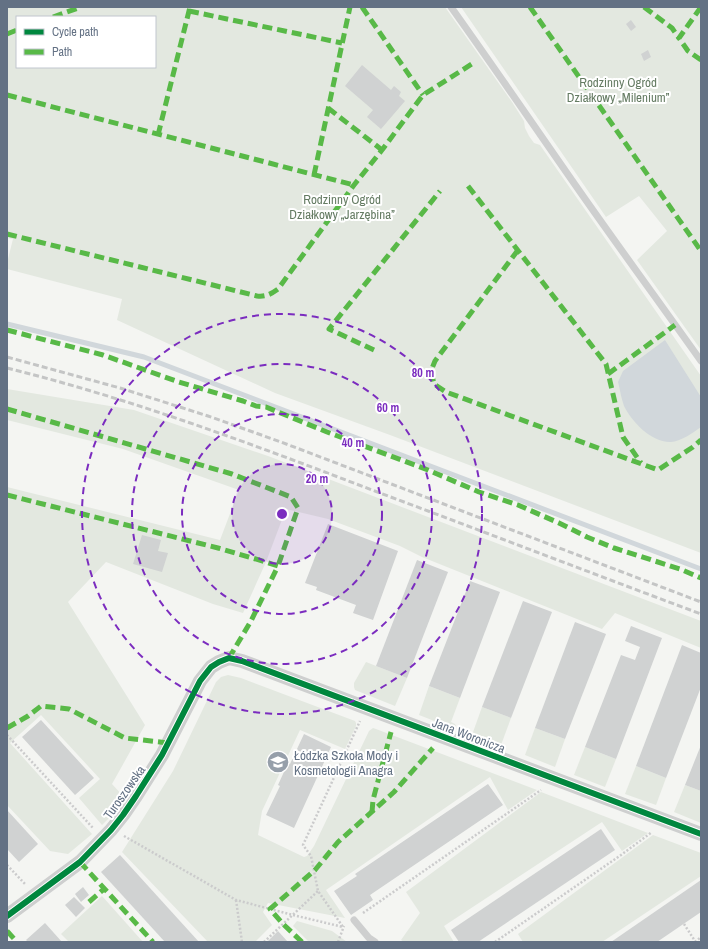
<svg xmlns="http://www.w3.org/2000/svg" width="708" height="949" viewBox="0 0 708 949" font-family="'Archivo Narrow',sans-serif">
<style>
.green{fill:#e3e8e0;fill-rule:evenodd}
.water{fill:#d1d7db}
.lines{fill:none;stroke-linecap:round;stroke-linejoin:round}
.stream{stroke:#d1d7db;stroke-width:5}
.building{fill:#d0d2d2}
.path{stroke:#cbcbcc;stroke-width:2.5;stroke-dasharray:2 2;stroke-linecap:butt}
.lane{stroke:#cecfcf;stroke-width:7}
.street{stroke:#cecfcf;stroke-width:14}
.rail{stroke:#c4c5c5;stroke-width:3;stroke-dasharray:6 3;stroke-linecap:butt}
.quiet{stroke:#58b947;stroke-width:5;stroke-dasharray:10 5;stroke-linecap:butt}
.cycleway-casing{stroke:#fff;stroke-width:8}
.cycleway{stroke:#00873e;stroke-width:6}
.ring{fill:none;stroke:#7b2cbf;stroke-width:2;stroke-dasharray:7 5}
.labels{text-anchor:middle;stroke-width:4;stroke-linejoin:round;paint-order:stroke}
.park-label{font-size:13px;fill:#647b62;stroke:#fff}
.street-label{font-size:13px;fill:#637184;stroke:#fff}
.poi-label{font-size:13px;fill:#637184;stroke:#fff;text-anchor:start}
.centre{fill:#7b2cbf;stroke:#fff;stroke-width:2}
.ring-label{font-size:12px;text-anchor:middle;font-weight:bold;fill:#7b2cbf;stroke:#fff;stroke-width:4;stroke-linejoin:round;paint-order:stroke}
</style>
<rect width="100%" height="100%" fill="#f4f5f2"/>
<g class="green">
<path d="M7,7h438l67,95 12,19 1,7 4,8 5,7 6,2 161,231v177l-311,-118 -115,-42 -158,-73 5,-21 -115,-30v-6l6,-24 -6,-1zM17,17h138v50h-138z"/>
<path d="M461,7h240v343l-64,-90 30,-29 -28,-35 -33,21z"/>
<path d="M7,389l127,21 134,46 433,165v27l-86,-35 -13,16 -180,-72 -22,-11 -72,-27 -42,-10 -20,53 -23,51 -30,-9 -107,-42 -38,40 77,123 -33,59 12,13 -11,17 -11,11 -23,-27 21,-19 -59,-64 -31,28 82,91 -24,20 -18,-3 -43,-46v-318l213,53 19,-50 -116,-41 -116,-29z"/>
<path d="M366,662l41,16 -12,28 -40,-16 -1,-3v-4z"/>
<path d="M228,675l13,3 114,43 1,2v3l-11,23 -45,-19 -38,81 -4,24 46,22 3,-1 7,-10 55,-115 4,-3 3,1 161,61 -29,20 -18,-33 -164,113 19,28 -77,-15 -5,9 9,13 -17,17h-47l-86,-90 51,-81 43,-89 5,-5z"/>
<path d="M429,686l31,12 -9,24 4,2 1,2 -1,3 -36,-14z"/>
<path d="M482,707l29,11 -10,27 -29,-10z"/>
<path d="M535,728l30,11 -10,28 -30,-12z"/>
<path d="M585,747l31,12 -11,28 -31,-12z"/>
<path d="M636,766l30,12 -10,27 -31,-11z"/>
<path d="M685,785l16,6v32l-27,-11z"/>
<path d="M541,792l107,41 -26,18 -20,-29 -158,104 10,16h-50l-3,-2 19,-27 -14,-21z"/>
<path d="M653,835l48,18v23l-99,66h-79l-5,-8z"/>
<path d="M102,896l41,46h-74l-8,-8z"/>
<path d="M297,921l35,10 15,11h-38l-16,-16z"/>
</g>
<path class="water" d="M665,340l36,57v30c-7,5 -21,15 -30,15 -19,1 -39,-20 -47,-36 -3,-8 -4,-17 -6,-24l5,-11z"/>
<g class="lines">
<path class="stream" d="M7,324l137,33 557,212"/>
</g>
<g class="building">
<path d="M631,20l5,7 -5,4 -5,-7z"/>
<path d="M648,50l3,7 -7,4 -3,-7z"/>
<path d="M362,65l29,25 3,-4 7,6 -2,4 6,5 -24,28 -14,-12 6,-7 -28,-24z"/>
<path d="M328,524l70,27 -25,69 -20,-7 3,-8 -40,-15 1,-3 -12,-4z"/>
<path d="M142,535l19,5 -3,11 10,2 -6,19 -29,-8z"/>
<path d="M417,560l31,12 -41,106 -31,-12z"/>
<path d="M470,581l30,11 -40,106 -31,-12z"/>
<path d="M523,601l29,11 -41,106 -29,-11z"/>
<path d="M575,622l31,12 -41,105 -30,-11z"/>
<path d="M631,626l31,12 -46,121 -31,-12 36,-92 14,5 5,-13 -15,-6z"/>
<path d="M682,645l19,8v34l-35,91 -30,-12z"/>
<path d="M41,720l53,58 -19,17 -53,-58z"/>
<path d="M304,734l27,13 -37,81 -28,-13 14,-29 -2,-1 10,-22 2,1z"/>
<path d="M701,745v46l-16,-6z"/>
<path d="M488,784l15,21 -133,90 3,5 -22,15 -17,-24 23,-15 -2,-2z"/>
<path d="M7,810l31,34 -19,18 -12,-13z"/>
<path d="M601,829l14,21 -137,92h-19l-8,-12z"/>
<path d="M120,855l79,87h-34l-64,-70z"/>
<path d="M701,880v32l-44,30h-46z"/>
<path d="M83,887l6,8 -8,7 -6,-8z"/>
<path d="M74,897l11,11 -9,9 -11,-12z"/>
<path d="M45,923l17,19h-34l-2,-2z"/>
<path d="M278,931l10,11h-21z"/>
</g>
<g class="lines">
<g class="path">
<path d="M7,735l86,93"/>
<path d="M124,836l112,64 57,15 50,12 -25,-36 -7,-35 -8,-11 57,-124"/>
<path d="M7,865l18,19"/>
<path d="M236,900l6,42"/>
<path d="M363,913l178,-123"/>
<path d="M684,924l11,17"/>
<path d="M264,942l54,-51"/>
<path d="M338,942l6,-16"/>
<path d="M495,942l126,-87 31,-23"/>
<path d="M695,942l6,-5"/>
</g>
<g class="lane">
<path d="M451,7c40,56 79,113 118,169 43,62 88,123 132,185"/>
<path d="M354,920l15,18 6,4"/>
</g>
<path class="street" d="M7,916l73,-54 31,-32 12,-15 13,-19 26,-41 38,-74 11,-14 8,-5 10,-4 13,3 459,173"/>
<g class="rail">
<path d="M7,357l113,31 88,28 73,26 420,160"/>
<path d="M7,368c125,31 245,76 365,122 110,41 219,83 329,124"/>
</g>
<g class="quiet">
<path d="M362,7l61,88"/>
<path d="M530,7l171,244"/>
<path d="M644,7l28,21 7,10"/>
<path d="M701,7l-22,31 9,13 13,9"/>
<path d="M189,11l153,32"/>
<path d="M53,17l28,-10"/>
<path d="M7,34l10,-4"/>
<path d="M7,95l347,90"/>
<path d="M328,108l54,42"/>
<path d="M158,135l32,-128"/>
<path d="M314,175l36,-168"/>
<path d="M468,186l138,178 17,73 18,26"/>
<path d="M7,234l250,62c9,1 14,-2 21,-7l76,-104 28,-35 41,-55 52,-33"/>
<path d="M518,250l-83,111 -4,10 3,13 12,8 212,78 35,-23 8,-7"/>
<path d="M7,330l96,25 76,27 64,19 13,5 10,1 61,25 101,38 51,22 39,13 41,18 28,14 27,11 66,21 21,9"/>
<path d="M374,350l-45,-21 111,-138"/>
<path d="M608,374l67,-49"/>
<path d="M7,409l225,65 59,23 7,11 -20,58"/>
<path d="M7,495l211,53 48,14 12,4 -27,55 -22,37"/>
<path d="M7,728l21,-12 13,-10 28,3 56,29 43,5"/>
<path d="M372,812l1,-12 18,-68"/>
<path d="M80,862l73,80"/>
<path d="M89,902l15,-13"/>
<path d="M7,931l10,11"/>
<path d="M302,942l-19,-18 -13,-15 45,-39 23,-28 56,-50 39,-44"/>
</g>
<g class="cycleway-casing">
<path id="cycleway" d="M7,916l73,-54 31,-32 12,-15 13,-19 26,-41 38,-74 11,-14 8,-5 10,-4 13,3 459,173"/>
</g>
<use href="#cycleway" class="cycleway"/>
</g>
<circle cx="282" cy="514" r="50" fill="#7b2cbf" fill-opacity=".12"/>
<g class="ring">
<circle cx="282" cy="514" r="50"/>
<circle cx="282" cy="514" r="100"/>
<circle cx="282" cy="514" r="150"/>
<circle cx="282" cy="514" r="200"/>
</g>
<defs>
<g id="school-disc" transform="scale(1.15)"><circle r="9.5" fill="#969faa" stroke="#fff"/><path d="M0-5L7-2L0 1L-7-2ZM-4 1L0 2.5L4 1V4Q0 6-4 4Z" fill="#fff"/></g>
</defs>
<g fill-rule="evenodd">
<use href="#school-disc" x="278" y="762"/>
</g>
<g class="labels">
<g class="park-label">
<text x="618" y="87">Rodzinny Ogród<tspan x="618" dy="15">Działkowy „Milenium”</tspan></text>
<text x="342" y="204">Rodzinny Ogród<tspan x="342" dy="15">Działkowy „Jarzębina”</tspan></text>
</g>
<g class="street-label">
<text transform="translate(469 735) rotate(21)" y="5">Jana Woronicza</text>
<text transform="translate(124 792) rotate(-55)" y="5">Turoszowska</text>
</g>
<g class="poi-label">
<text x="294" y="760">Łódzka Szkoła Mody i<tspan x="294" dy="15">Kosmetologii Anagra</tspan></text>
</g>
</g>
<circle cx="282" cy="514" r="6" class="centre"/>
<g class="ring-label">
<text x="423" y="377">80 m</text>
<text x="388" y="412">60 m</text>
<text x="353" y="447">40 m</text>
<text x="317" y="483">20 m</text>
</g>
<rect width="708" height="949" fill="none" stroke="#637184" stroke-width="16"/>
<rect x="16" y="16" width="140" height="52" fill="#ffffff" stroke="#c1c6ce"/>
<rect x="24" y="29" width="20" height="6" fill="#00873e" stroke="#c1c6ce"/>
<text x="52" y="36" font-size="12" fill="#637184">Cycle path</text>
<rect x="24" y="49" width="20" height="6" fill="#58b947" stroke="#c1c6ce"/>
<text x="52" y="56" font-size="12" fill="#637184">Path</text>
</svg>
